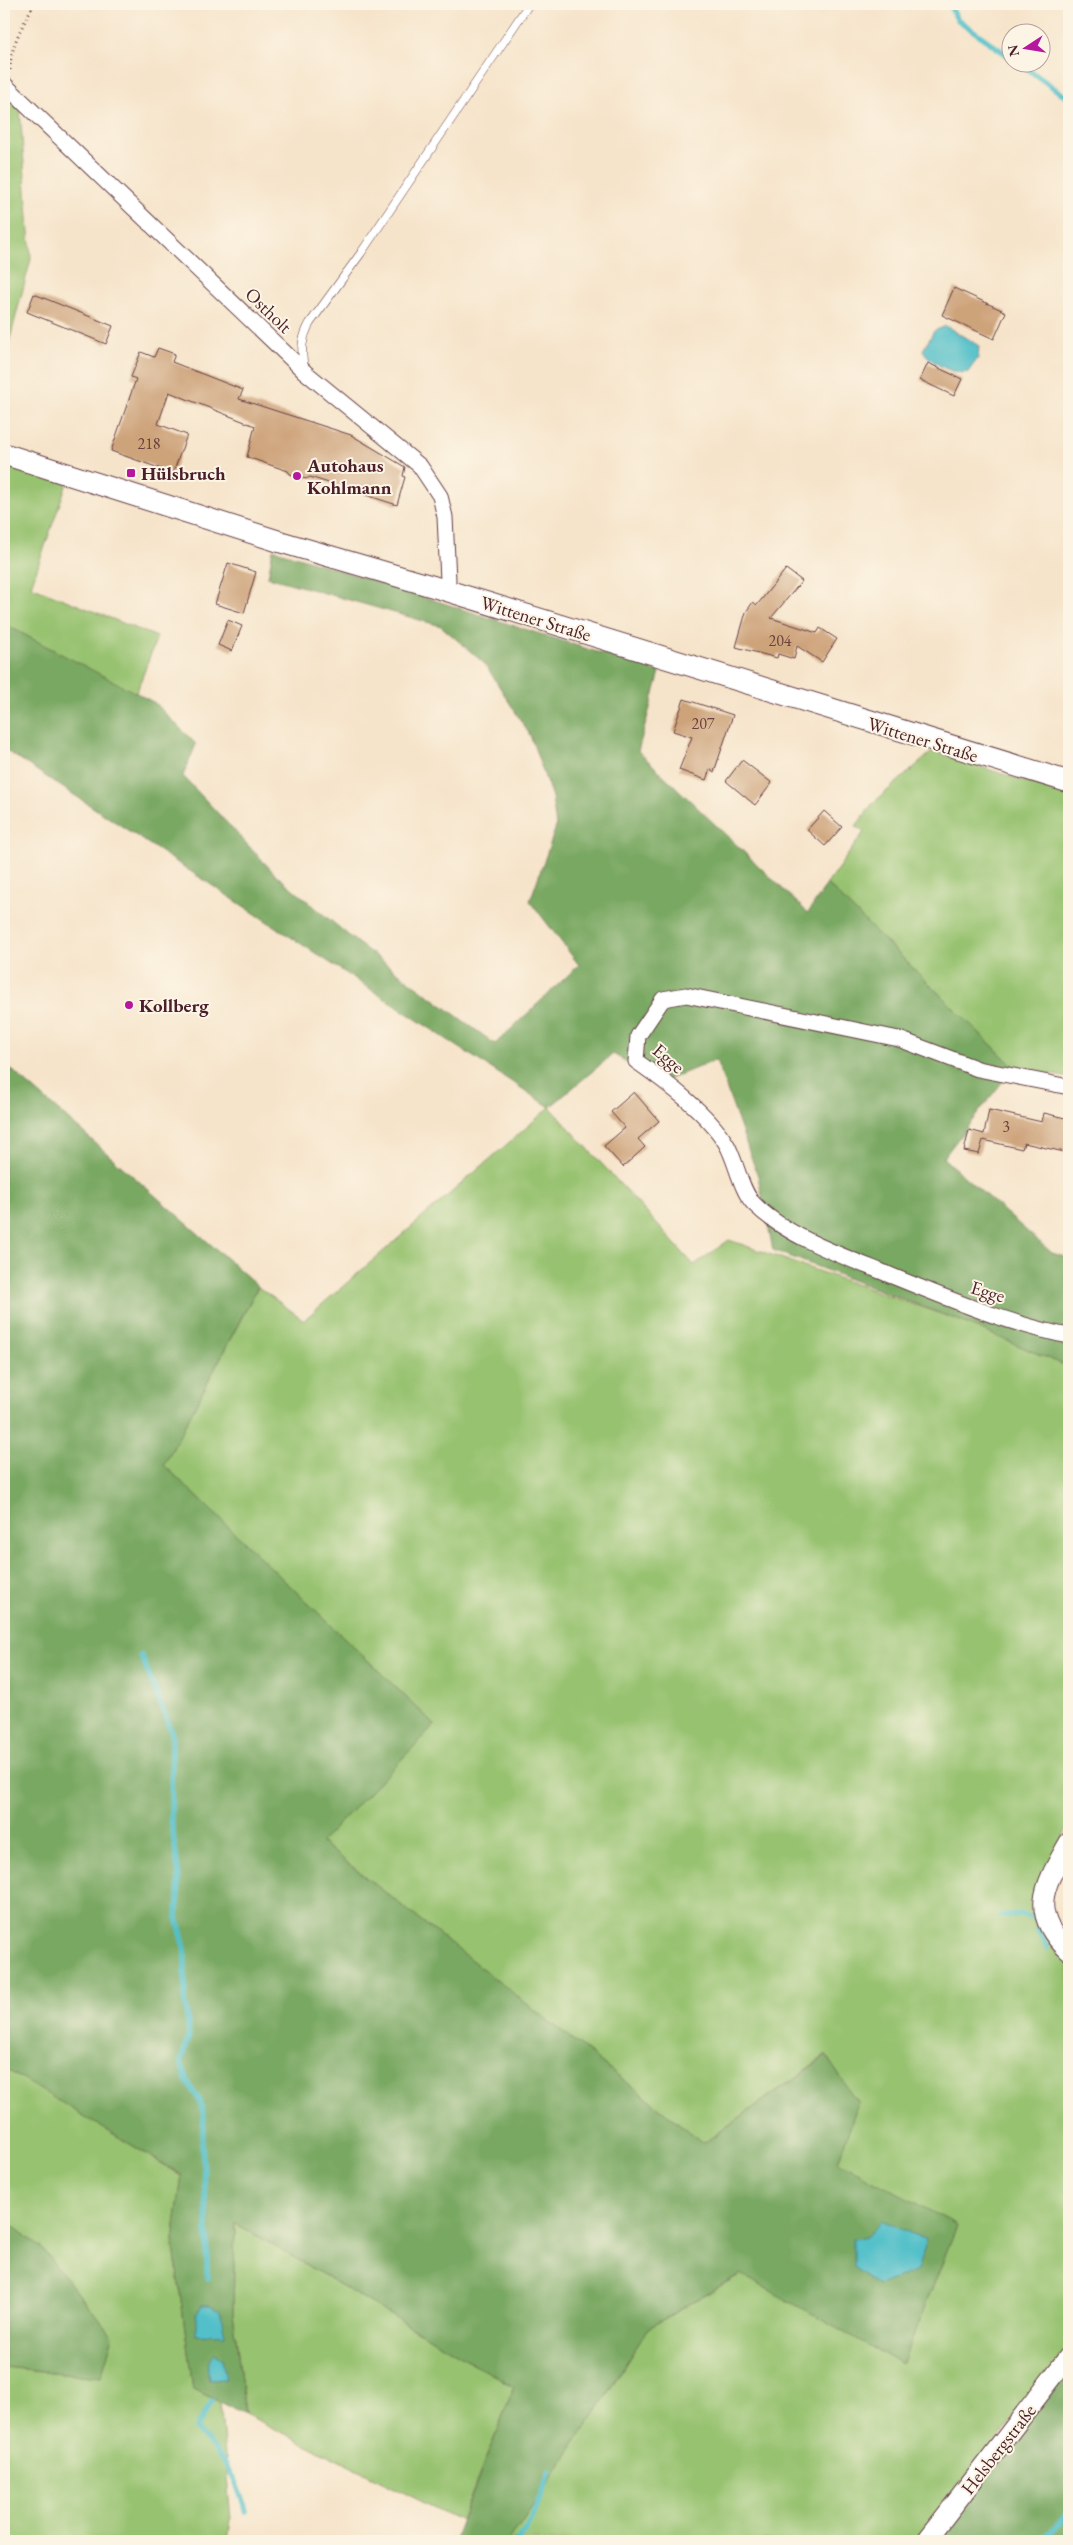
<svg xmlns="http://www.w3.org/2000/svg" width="1073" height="2545" viewBox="0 0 1073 2545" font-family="'EB Garamond',serif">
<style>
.green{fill:#97c26f;stroke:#70704d}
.forest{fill:#79a862;stroke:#626446}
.water{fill:#52c0c9;stroke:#4e707a}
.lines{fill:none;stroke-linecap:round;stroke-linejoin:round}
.stream{stroke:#52c0c9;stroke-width:5.5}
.building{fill:#cda37a}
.service-casing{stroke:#643d43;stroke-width:9}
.minor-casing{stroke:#643d43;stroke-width:17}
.tertiary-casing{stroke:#643d43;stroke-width:21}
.secondary-casing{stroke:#643d43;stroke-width:23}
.path{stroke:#643d43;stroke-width:3;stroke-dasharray:1 4;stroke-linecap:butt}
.service{stroke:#fff;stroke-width:8}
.minor{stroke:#fff;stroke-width:15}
.tertiary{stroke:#fff;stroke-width:19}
.secondary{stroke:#fff;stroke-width:21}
.poi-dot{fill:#b5179e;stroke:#fcf5e5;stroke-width:2}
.labels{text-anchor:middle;stroke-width:4;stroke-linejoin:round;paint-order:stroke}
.number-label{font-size:16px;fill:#6b403f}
.street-label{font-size:19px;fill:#4a1f2b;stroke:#fcf5e5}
.poi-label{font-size:19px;font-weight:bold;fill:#4a1f2b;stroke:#fcf5e5;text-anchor:start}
</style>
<rect width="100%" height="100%" fill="#fcf5e5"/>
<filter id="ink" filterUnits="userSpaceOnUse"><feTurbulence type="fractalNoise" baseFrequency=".02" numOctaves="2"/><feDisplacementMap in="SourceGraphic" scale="10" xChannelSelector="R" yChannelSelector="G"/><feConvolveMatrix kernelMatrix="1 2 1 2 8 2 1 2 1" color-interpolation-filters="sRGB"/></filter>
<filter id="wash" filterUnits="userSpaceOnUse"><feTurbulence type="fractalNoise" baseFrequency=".0096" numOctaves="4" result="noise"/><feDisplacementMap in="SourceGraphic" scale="20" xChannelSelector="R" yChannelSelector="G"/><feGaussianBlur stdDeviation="1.12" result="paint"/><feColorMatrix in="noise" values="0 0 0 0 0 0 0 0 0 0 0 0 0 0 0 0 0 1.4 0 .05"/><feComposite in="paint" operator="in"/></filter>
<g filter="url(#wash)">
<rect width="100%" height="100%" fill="#f6e4ca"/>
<g class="green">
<path d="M4,94l16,16 11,149 -27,102z"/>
<path d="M4,464l63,19 -36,103 126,51 -21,57 -132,-70z"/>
<path d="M933,751l109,36 27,5v286l-55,-11 -187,-183 37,-52 -8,-6 17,-23z"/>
<path d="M550,1107l144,158 35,-25 229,80 111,47v457l-29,58 29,75v390l-149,194h-411l85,-126 53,-86 94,-55 161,90 55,-139 -119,-62 19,-59 -31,-49 -122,88 -383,-301 114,-117 -271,-260 94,-178 46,33z"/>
<path d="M4,2067l178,109 -9,64 20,149 27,13 11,117 -3,22h-224v-174l97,10 12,-41 -71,-87 -38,-30z"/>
<path d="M235,2223l279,164 -53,134 -216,-107 -12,-102z"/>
</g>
<g class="forest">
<path d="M273,549l387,123 -22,79 170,162 19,-29 187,183 -71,91 109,95 17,5v109l-111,-47 -185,-70 -15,-74 -42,-116 -54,22 -49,-28 -63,53 -546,-358v-125l151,79 41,41 -13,32 92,98 84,70 136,100 84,-79 -49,-64 26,-74 -4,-30 -22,-62 -45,-71 -44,-38 -173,-49z"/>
<path d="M4,1063l254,223 -94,179 271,260 -114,117 383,301 122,-87 32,47 -20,59 119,63 -55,139 -162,-90 -93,55 -53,86 -85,126h-55l60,-154 -279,-164 -2,89 12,102 -52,-25 -20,-149 9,-65 -178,-107z"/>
<path d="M4,2219l38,30 71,87 -12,41 -97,-10z"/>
<path d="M1069,2361v180h-137z"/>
</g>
<g class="water">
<path d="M946,326l33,20 -1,12 -10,14c-13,4 -39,-10 -45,-22l11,-19z"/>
<path d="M881,2221l46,19 -10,31 -38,15 -26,-19v-28l13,-3z"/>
<path d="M202,2305h9l9,5 5,25 -29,-1v-19z"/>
<path d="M215,2354l7,5 4,20 -17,1c-2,-11 -3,-18 6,-26z"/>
</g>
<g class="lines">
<g class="stream">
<path d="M949,4l8,15 53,38"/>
<path d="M1018,62l51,37"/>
<path d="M141,1655l31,78 -1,85 8,59 -2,40 8,32v50l4,36 -8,26 5,19 14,21 4,15 -2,29 5,77v56"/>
<path d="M1000,1916l21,-2 11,4"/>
<path d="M1038,1929l9,19"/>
<path d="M212,2401l-16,28c23,24 42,49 49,82"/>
<path d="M519,2541l12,-22 19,-48"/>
<path d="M1041,2541l28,-27"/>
</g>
</g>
<g id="blocks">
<g class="building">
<path d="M954,288l52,24 -12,27 -52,-24z"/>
<path d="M34,294l79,32 -7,18 -79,-32z"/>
<path d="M158,348l17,6 -3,8 71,28 -4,9 112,36 54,32 -2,9 2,1 -8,28 -87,-28 -4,2 -9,-3 -7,-2 -2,-3 -41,-14 8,-31 -86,-34 -11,32 29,11 -14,38 -62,-22 25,-72 -5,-2 10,-25 13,5z"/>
<path d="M928,363l34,16 -8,17 -34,-16z"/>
<path d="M228,563l28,9 -12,41 -29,-9z"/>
<path d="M786,569l16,12 -31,37 46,15 3,-5 17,11 -15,23 -25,-16 -3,13 -16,-5 -1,4 -41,-11 10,-35 7,-10 4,3z"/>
<path d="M228,620l14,6 -10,25 -14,-6z"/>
<path d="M684,699l49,16 -19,57 -4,-3 -4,11 -27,-10 13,-33 -19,-6z"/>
<path d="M742,760l30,23 -17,22 -29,-24z"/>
<path d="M824,811l18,16 -17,19 -18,-16z"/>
<path d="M634,1092l25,29 -21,18 7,8 -22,20 -19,-21 21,-18 -14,-16z"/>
<path d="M989,1110l53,12 2,-9 25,6v34l-45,-10 -2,6 -39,-9 -4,14 -15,-3 5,-21 15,4z"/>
</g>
</g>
</g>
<g filter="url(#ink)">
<use href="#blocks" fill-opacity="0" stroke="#643d43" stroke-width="1"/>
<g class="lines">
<g class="service-casing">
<path id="service" d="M304,368c-3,-18 -3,-29 6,-45l51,-70 168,-249"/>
</g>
<g class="minor-casing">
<g id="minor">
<path d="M4,84l301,288 115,94 20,30 5,21 3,63 -3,10"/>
<path d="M1069,1087l-91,-18 -79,-30 -213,-44 -23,4 -25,37 -2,25c30,21 72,52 91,84 9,16 14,46 27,59 31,31 85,51 126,67 59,24 127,53 189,65"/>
</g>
</g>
<g class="tertiary-casing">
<g id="tertiary">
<path d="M1069,1842c-23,42 -43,70 0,109"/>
<path d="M926,2541l143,-185"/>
</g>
</g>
<g class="secondary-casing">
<path id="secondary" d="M4,454l277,88 164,48 624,192"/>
</g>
<path class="path" d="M10,70c0,-24 13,-45 24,-66"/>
<use href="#service" class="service"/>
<use href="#minor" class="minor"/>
<use href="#tertiary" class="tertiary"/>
<use href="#secondary" class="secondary"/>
</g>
</g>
<g class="poi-dot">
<rect x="126" y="468" width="10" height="10" rx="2.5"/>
<circle cx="297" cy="476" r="5"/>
<circle cx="129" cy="1005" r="5"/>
</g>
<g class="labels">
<g class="number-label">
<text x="149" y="449">218</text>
<text x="780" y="646">204</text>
<text x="703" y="729">207</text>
<text x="1006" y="1132">3</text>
</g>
<g class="street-label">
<text transform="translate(269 310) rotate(44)" y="7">Ostholt</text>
<text transform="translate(536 618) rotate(17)" y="7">Wittener Straße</text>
<text transform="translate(923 739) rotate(17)" y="7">Wittener Straße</text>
<text transform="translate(669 1058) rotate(40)" y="7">Egge</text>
<text transform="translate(988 1291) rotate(17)" y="7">Egge</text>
<text transform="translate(998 2449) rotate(-52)" y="7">Helsbergstraße</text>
</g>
<g class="poi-label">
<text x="307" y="472">Autohaus<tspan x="307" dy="22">Kohlmann</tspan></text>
<text x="141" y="480">Hülsbruch</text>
<text x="139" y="1012">Kollberg</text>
</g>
</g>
<rect width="1073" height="2545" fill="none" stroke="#fcf5e5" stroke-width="20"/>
<g transform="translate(1026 48) rotate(258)"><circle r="24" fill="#fcf5e5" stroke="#b59f9b"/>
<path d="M0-4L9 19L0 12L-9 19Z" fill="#b5179e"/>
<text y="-8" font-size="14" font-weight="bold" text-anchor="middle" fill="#4a1f2b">N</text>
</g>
</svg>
